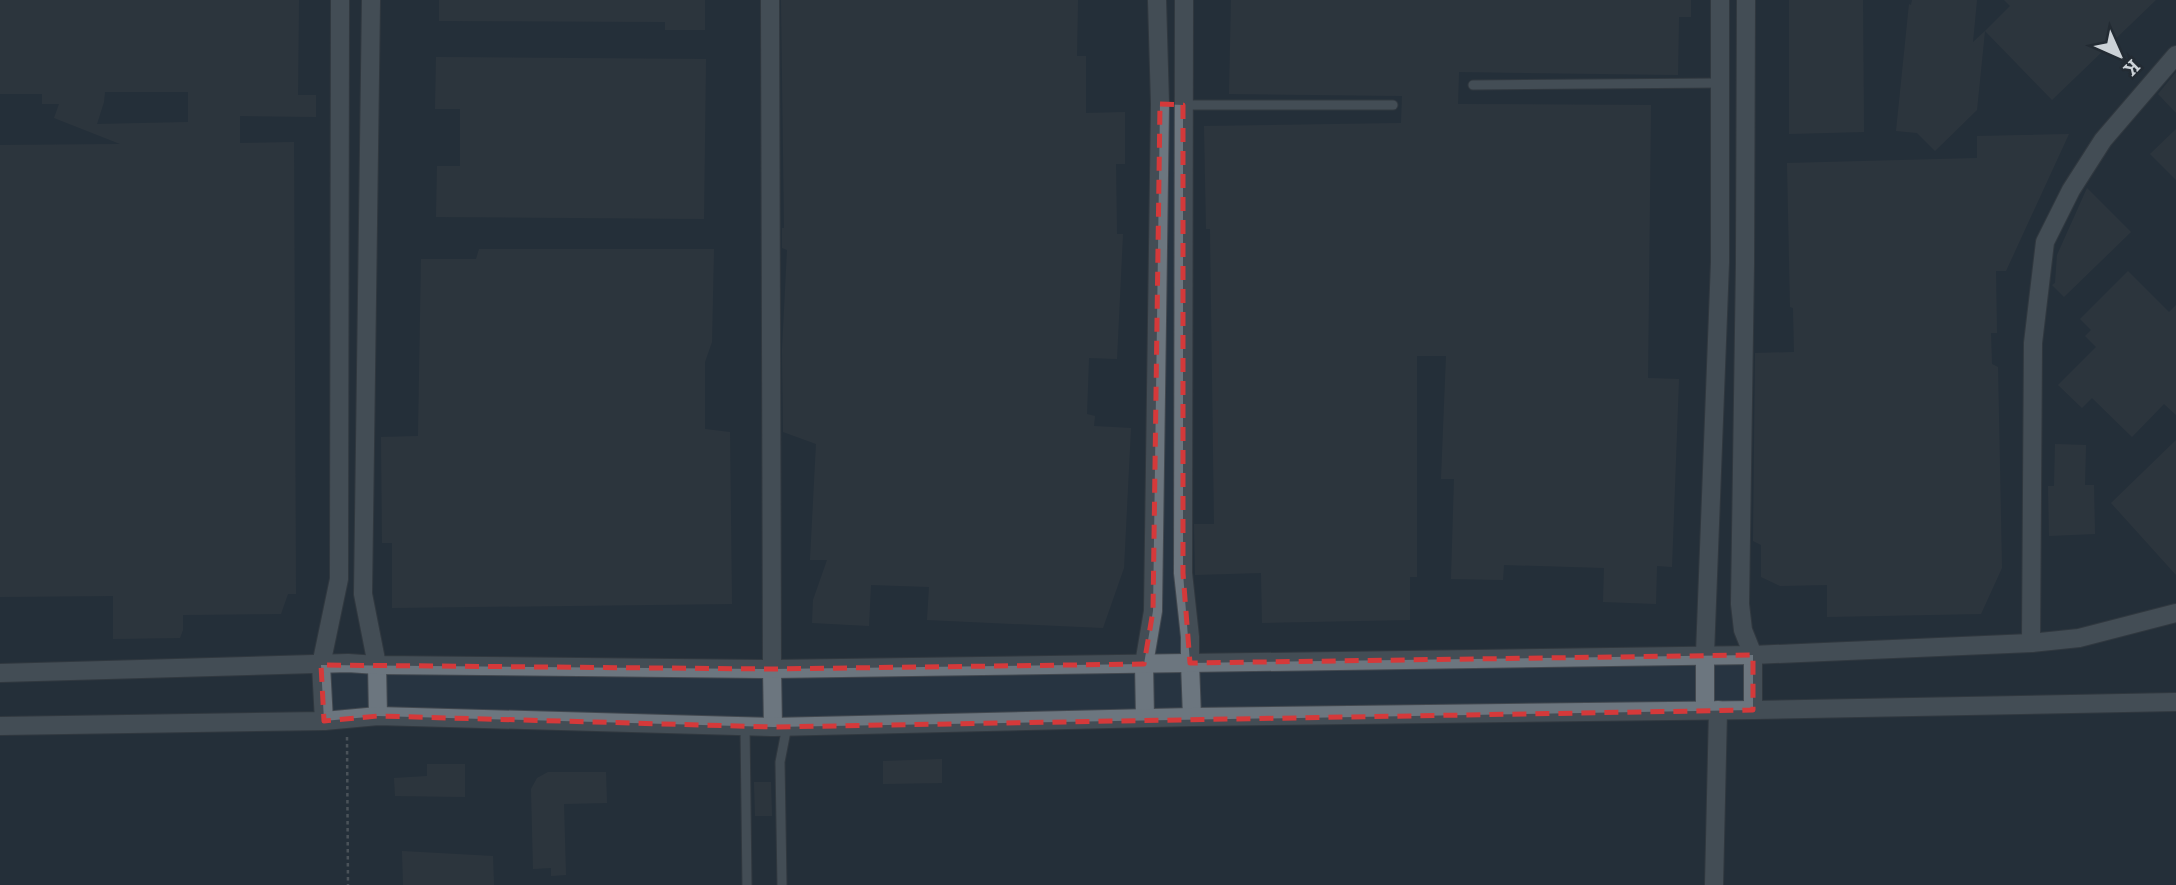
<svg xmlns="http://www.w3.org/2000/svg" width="2176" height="885" viewBox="0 0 2176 885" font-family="Bitter,serif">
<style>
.built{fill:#273441}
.building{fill:#39414a;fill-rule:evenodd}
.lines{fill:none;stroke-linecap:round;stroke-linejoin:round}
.service-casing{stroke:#42484f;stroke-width:11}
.minor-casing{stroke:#42484f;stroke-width:20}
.tertiary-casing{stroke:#42484f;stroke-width:20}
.path{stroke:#7b8288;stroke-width:2.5;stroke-dasharray:3.5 3.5;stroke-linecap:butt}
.service{stroke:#6c767f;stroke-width:9}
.minor{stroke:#6c767f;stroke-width:18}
.tertiary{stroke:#6c767f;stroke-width:18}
.marked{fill:none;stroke:#d5393a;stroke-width:5;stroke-dasharray:14 9;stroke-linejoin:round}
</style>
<rect width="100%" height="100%" fill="#232b33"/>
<rect class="built" x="0" y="0" width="2176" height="885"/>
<g class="building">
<path d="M0,0h299l-1,95h18v22l-76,-1v27l54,-1 2,452h-8l-7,20 -98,1v15l-3,8 -67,1v-43l-113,1v-452l120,-1 -66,-26 5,-14h-17v-10h-42zM105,92h83v30l-91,2 7,-22z"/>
<path d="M439,0h266v30h-40v-8l-226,-1z"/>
<path d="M781,0h297l-1,56h9v57l39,-1v52h-9l1,70h6l-6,125 -28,-1 -2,56 8,2 -1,10 37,2 -7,140 -21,60 -176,-8 2,-33 -58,-2 -2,41 -57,-3 1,-23 14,-40h-17l6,-116 -33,-12 -1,-82 5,-100 -5,-2v-20h2z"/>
<path d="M1231,0h460v17h-12l-1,58 -219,-3 -1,32 193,1 -3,273 31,1 -7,188 -15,-1 -1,38 -53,-2 1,-34 -100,-3 -1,15 -52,-1 3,-100h-13l5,-123h-29v221h-7v43l-148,3 -1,-50 -66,2 -1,-51h20l-4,-295h-4l-2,-103 197,-3 1,-27 -173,-2z"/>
<path d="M1789,0h74l1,132 -75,2z"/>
<path d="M1912,0h65l-4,42 12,-11 -8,79 -42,41 -18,-18 -21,-2 13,-127 2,1z"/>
<path d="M2004,0h152l-104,100 -67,-69 25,-25z"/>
<path d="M436,57l270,2 -2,160 -268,-2 1,-51h23v-57h-25z"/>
<path d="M2176,72v41l-18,-19z"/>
<path d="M2176,129v51l-26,-26z"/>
<path d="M2069,134l-63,137h-10l1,62h-6l1,31 6,3 4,201 -21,46 -154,3v-32l-47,1 -19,-9v-32l-8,-4 2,-188 39,-1 -1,-44 -3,-1 -3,-144 190,-5v-22z"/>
<path d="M2087,188l44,44 -67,65 -12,-12 3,-2 2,-28z"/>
<path d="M479,249h235l-2,93 -7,20v67l25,3 2,172 -340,4v-65h-10l-1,-106 37,-1 3,-177h55z"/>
<path d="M2128,271l41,41 7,-7v110l-12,-11 -32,33 -40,-39 -10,10 -24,-23 38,-38 -11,-11 6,-6 -11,-11z"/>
<path d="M2176,440v135l-65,-72z"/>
<path d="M2055,444l31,1 -1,40h9l1,49 -46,2 -1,-50h6z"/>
<path d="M942,759v24l-59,1v-23z"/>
<path d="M427,764h38v33l-70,-1 -1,-18 33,-2z"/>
<path d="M548,772h58l1,31 -43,1 2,71 -15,1v-8l-18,1 -2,-80 6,-11z"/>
<path d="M754,782h17l1,34h-17z"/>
<path d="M402,851l91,5 1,29h-91z"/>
</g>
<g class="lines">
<g class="service-casing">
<g id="service">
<path d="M1473,85l247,-2"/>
<path d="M1183,105h210"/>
<path d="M745,727l2,158"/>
<path d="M782,885l-2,-123 7,-36"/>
</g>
</g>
<g class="minor-casing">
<g id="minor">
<path d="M371,0l-8,594 14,71 1,51"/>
<path d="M770,0l2,669"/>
<path d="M1184,0l-1,573 7,64v26"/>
<path d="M1746,0l-1,263 -5,341 3,26 10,25"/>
<path d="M2031,643l2,-300 12,-101 26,-52 32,-50 73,-85"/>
<path d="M1705,654l15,-392v-262"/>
<path d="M1144,664l9,-53 7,-507 -3,-104"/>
<path d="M324,721l-3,-56 18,-86 1,-579"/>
</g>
</g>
<g class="tertiary-casing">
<g id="tertiary">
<path d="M1753,655v55"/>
<path d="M1190,663l2,54"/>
<path d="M1144,664l1,54"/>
<path d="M772,669l1,58"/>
<path d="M0,673l348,-10 29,2 395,4 981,-14 278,-12 48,-5 97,-25"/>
<path d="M1705,710v-56"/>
<path d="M0,726l324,-5 54,-5 395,11 419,-10 561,-7 423,-8"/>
<path d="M1714,885l4,-175"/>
</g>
</g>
<path class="path" d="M347,737l1,148"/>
<use href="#service" class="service"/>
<use href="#minor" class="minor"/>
<use href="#tertiary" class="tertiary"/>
</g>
<path d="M0 0H2176V885H0ZM1160,104l23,1v468l7,90 563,-8v55l-980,17 -395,-11 -54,5 -3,-56 451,4 372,-5 9,-53z" fill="#232b33" fill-opacity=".55" fill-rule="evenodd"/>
<path class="marked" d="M1160,104l23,1v468l7,90 563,-8v55l-980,17 -395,-11 -54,5 -3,-56 451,4 372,-5 9,-53z"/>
<g transform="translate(2120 56) rotate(135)" stroke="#232b33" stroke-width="5" paint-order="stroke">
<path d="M0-5L12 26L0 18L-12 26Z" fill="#ccd2d7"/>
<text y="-10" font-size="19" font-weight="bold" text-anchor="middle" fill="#ccd2d7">K</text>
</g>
</svg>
